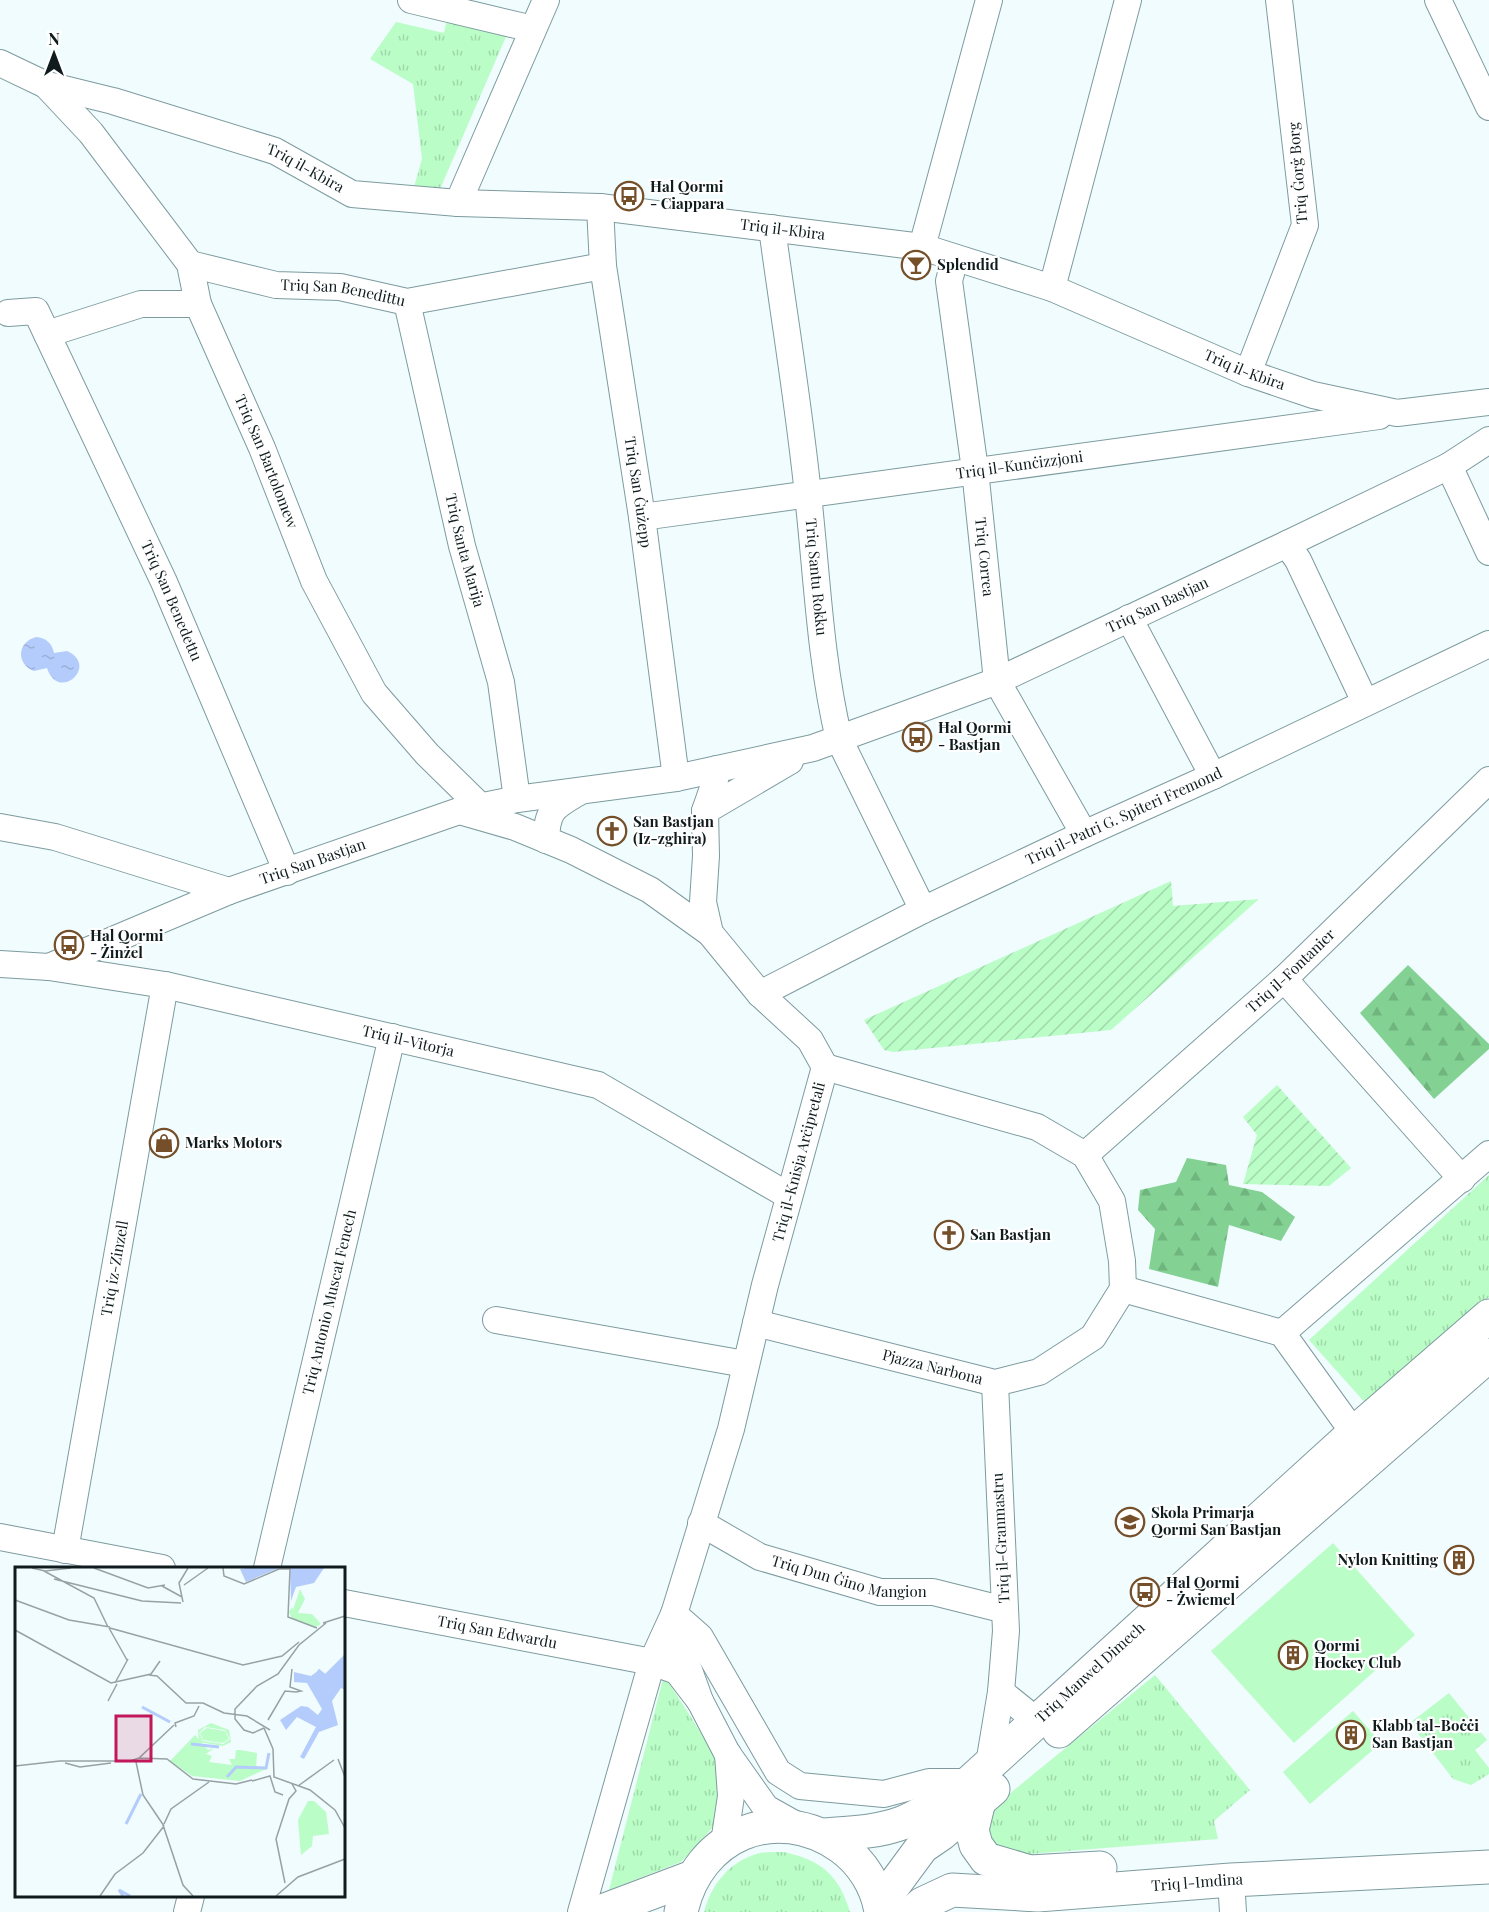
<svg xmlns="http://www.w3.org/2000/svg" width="1489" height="1912" viewBox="0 0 1489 1912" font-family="'Playfair Display',serif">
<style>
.grass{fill:url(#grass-tufts)}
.forest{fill:url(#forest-firs)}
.garden{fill:url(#garden-furrows)}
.pitch{fill:#bafdc6}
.water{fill:url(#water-ripples)}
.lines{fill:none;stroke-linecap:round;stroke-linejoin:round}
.minor-casing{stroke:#7d9b9f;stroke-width:28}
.major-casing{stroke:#7d9b9f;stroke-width:35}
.highway-casing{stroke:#7d9b9f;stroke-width:35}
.minor{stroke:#fff;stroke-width:26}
.major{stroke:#fff;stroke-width:33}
.highway{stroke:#fff;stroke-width:33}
.labels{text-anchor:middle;stroke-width:4.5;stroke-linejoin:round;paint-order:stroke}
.street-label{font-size:15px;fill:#0f1b1d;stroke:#fff}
.poi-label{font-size:15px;font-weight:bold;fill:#0f1b1d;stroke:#fff;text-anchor:start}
.inset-river{fill:none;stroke:#b4ccfb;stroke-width:3}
.inset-road{fill:none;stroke:#96a2a4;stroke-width:1.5}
.view{fill:#c2185b;fill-opacity:0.15;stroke:#c2185b;stroke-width:3}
.inset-edge{fill:none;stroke:#0f1b1d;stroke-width:3}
</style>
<defs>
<pattern id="grass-tufts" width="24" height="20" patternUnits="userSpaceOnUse" patternTransform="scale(1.5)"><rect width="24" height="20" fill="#bafdc6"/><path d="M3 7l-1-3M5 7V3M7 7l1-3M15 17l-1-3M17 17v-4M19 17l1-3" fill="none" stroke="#9fd8aa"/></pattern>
<pattern id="forest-firs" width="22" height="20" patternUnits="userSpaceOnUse" patternTransform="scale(1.5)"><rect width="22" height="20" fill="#83d293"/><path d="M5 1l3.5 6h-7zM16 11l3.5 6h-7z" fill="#70b47e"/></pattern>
<pattern id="garden-furrows" width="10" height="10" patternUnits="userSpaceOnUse" patternTransform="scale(1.5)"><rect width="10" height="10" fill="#bafdc6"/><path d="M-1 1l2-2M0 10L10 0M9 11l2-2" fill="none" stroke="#9fd8aa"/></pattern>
<pattern id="water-ripples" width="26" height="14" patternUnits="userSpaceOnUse" patternTransform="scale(1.5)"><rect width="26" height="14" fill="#b4ccfb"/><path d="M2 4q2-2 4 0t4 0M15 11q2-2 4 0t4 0" fill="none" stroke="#9aafd7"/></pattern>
</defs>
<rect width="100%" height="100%" fill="#f0fcfe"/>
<g class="grass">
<path d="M447,19l61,13 -68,157 -26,-2 8,-28 -9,-75 -43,-25 26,-37 48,11z"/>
<path d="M1489,1175v122l-121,109 -59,-66z"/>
<path d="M664,1675l58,91 -7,59 -34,37 -72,28z"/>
<path d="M1155,1675l95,115 -36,31 4,18 -201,16 -24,-11 -9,-17 8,-19z"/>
<path d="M1449,1693l38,47 -12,10 14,18v6l-18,11 -18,-6 -43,-56z"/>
<path d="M784,1852c38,9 54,22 66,60h-146c7,-28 27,-52 56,-59 8,-1 17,-1 24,-1z"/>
</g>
<g class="forest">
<path d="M1408,965l81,79v5l-55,50 -74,-86z"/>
<path d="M1187,1158l39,7 3,20 33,7 33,25 -14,24 -52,-16 -11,62 -69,-18 6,-40 -17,-19 2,-20 36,-8z"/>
</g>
<g class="garden">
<path d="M1171,881l2,25 86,-7 -148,131 -218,22 -9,-2 -20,-30z"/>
<path d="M1277,1085l74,83 -22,18 -86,-2 14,-49 -14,-18z"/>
</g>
<g class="pitch">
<path d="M1333,1543l82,92 -121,108 -83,-92z"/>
<path d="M1353,1711l28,32 -71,61 -27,-32z"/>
</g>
<path class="water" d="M36,637c10,1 16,6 18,16l13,-2c33,15 -9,52 -20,17l-13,3c-18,-7 -17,-29 2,-34z"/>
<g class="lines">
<g class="minor-casing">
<g id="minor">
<path d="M411,0l122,29"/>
<path d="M1438,0l51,107"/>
<path id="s1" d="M0,63l44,21 69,17 162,50 77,43 106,9 142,4 322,40 130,41 196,85 65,22 84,18 92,-11"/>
<path id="s2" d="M45,84l46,49 99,131 8,40 64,144 52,133 60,112 53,61 53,52"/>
<path d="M458,203l88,-203"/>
<path id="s3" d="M600,207l3,59 39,251 34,261"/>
<path id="s4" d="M772,228c12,89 27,178 36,267 9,81 12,164 31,244l84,171"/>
<path d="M922,247l67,-247"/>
<path id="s5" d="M955,258l-6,23 26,189 22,211 87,153"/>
<path id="s6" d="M190,264l86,21 64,2 67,15 196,-36"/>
<path d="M1052,288l76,-288"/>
<path id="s7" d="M407,302l55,244 39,136 16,117"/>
<path id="s8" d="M8,313l28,-2 128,271 123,290"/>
<path d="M47,334l94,-30h57"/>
<path d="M1248,373l57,-148 -26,-225"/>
<path d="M1449,466l40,86"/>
<path id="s9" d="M642,517l737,-101"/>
<path d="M1287,544l11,16 67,142"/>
<path d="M1129,618l84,158"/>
<path d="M705,811l85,-50"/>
<path d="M463,812l52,15 56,23 79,40 60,43 50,61 50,46 15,27 -60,218 -34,144 -57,185 -22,48 -71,250"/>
<path d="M0,827l55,10 174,54"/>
<path d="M546,840c1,-31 8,-33 33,-48"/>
<path d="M710,933l-7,-31 3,-46 -1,-45 9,-26 3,-16"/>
<path id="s10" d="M0,964l49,3 116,18 433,100 191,111"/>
<path id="s11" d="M49,967l180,-76 230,-80 58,-12 159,-21 137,-30 94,-34 90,-33 290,-137 162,-78 40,-26"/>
<path d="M1284,979l178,200"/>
<path id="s12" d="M760,994l163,-84 161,-76 129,-58 276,-132"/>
<path id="s13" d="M1085,1155l199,-176 205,-199"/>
<path d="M1123,1289l159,44 72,100"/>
<path d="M496,1320l249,44"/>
<path id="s14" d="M756,1323l239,60 44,-11 54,-35 30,-48 -1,-28 -10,-60 -27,-46 -48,-28 -212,-60"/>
<path d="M1282,1333l207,-179"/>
<path id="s15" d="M701,1523l59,34 120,35h53l72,18"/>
<path d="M0,1537l162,31"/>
<path id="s16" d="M65,1550l100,-565"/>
<path id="s17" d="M267,1568l125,-531"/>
<path id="s18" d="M344,1603l308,59 25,9 23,30"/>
<path d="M674,1614l26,23 78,135 22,14 84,8 45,-12h41"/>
<path d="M674,1614l7,34 19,53 27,52 39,55 34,19"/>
<path d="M1001,1692l36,29"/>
<path d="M989,1764l12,-72 5,-61 -11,-248"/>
<path d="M724,1843l7,-47 -3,-42"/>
<path d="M1231,1880l2,32"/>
<path d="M187,1912l4,-16"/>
</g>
</g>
<g class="major-casing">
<g id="major">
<path d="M979,1801l-7,29 4,15 10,14 44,13 70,-4"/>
<path id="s19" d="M913,1912l9,-8 30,-14 86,5 193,-15 258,-13"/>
</g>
</g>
<g class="highway-casing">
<g id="highway">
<path d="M1059,1731l430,-376"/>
<path id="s20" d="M824,1835c26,-2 54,-3 78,-12 24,-10 47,-26 68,-41l384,-349 135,-117"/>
<path d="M880,1904l42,-57 19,-13 52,-45"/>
<path d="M600,1912l93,-35"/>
<path d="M681,1912c16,-77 95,-111 160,-65 21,15 36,39 40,65"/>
</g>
</g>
<use href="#minor" class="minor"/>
<use href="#major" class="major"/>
<use href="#highway" class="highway"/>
</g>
<defs>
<g id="bus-ring" transform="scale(1.5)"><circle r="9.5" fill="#fff" stroke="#744f2a" stroke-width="1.5"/><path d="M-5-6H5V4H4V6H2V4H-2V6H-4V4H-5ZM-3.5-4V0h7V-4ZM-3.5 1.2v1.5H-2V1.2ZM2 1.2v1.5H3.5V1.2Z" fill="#744f2a"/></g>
<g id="bar-ring" transform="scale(1.5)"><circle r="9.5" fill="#fff" stroke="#744f2a" stroke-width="1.5"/><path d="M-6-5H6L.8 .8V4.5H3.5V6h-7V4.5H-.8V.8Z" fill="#744f2a"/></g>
<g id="church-ring" transform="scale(1.5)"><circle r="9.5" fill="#fff" stroke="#744f2a" stroke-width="1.5"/><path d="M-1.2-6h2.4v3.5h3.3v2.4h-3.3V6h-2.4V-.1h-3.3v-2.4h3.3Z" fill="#744f2a"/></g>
<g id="shop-ring" transform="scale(1.5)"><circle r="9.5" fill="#fff" stroke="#744f2a" stroke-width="1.5"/><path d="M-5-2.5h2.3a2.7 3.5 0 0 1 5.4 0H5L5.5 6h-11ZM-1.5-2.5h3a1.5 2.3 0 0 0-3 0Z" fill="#744f2a"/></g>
<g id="school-ring" transform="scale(1.5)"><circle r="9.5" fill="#fff" stroke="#744f2a" stroke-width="1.5"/><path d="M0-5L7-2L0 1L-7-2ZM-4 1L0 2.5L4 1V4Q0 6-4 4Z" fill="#744f2a"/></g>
<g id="building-ring" transform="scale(1.5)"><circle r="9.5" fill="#fff" stroke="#744f2a" stroke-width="1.5"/><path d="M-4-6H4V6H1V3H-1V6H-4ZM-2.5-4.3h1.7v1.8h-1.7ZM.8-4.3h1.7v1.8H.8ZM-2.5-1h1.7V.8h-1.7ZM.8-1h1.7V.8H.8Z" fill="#744f2a"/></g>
</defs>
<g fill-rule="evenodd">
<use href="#bus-ring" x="629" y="196"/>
<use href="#bar-ring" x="916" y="265"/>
<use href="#bus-ring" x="917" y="737"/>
<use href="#church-ring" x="612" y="831"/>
<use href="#bus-ring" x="69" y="945"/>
<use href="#shop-ring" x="164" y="1143"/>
<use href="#church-ring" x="949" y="1235"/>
<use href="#school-ring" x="1130" y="1522"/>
<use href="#building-ring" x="1459" y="1560"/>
<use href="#bus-ring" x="1145" y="1592"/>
<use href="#building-ring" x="1293" y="1655"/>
<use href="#building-ring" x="1351" y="1735"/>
</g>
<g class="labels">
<g class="street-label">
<text dy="5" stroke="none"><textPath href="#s1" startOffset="324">Triq il-Kbira</textPath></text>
<text transform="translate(1298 173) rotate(-95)" y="5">Triq Ġorġ Borg</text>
<text dy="5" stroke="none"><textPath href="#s1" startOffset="810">Triq il-Kbira</textPath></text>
<text dy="5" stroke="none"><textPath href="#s6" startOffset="156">Triq San Benedittu</textPath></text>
<text dy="5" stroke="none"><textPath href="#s1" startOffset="1296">Triq il-Kbira</textPath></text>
<text dy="5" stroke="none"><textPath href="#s2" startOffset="444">Triq San Bartolomew</textPath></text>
<text dy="5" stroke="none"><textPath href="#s9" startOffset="381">Triq il-Kunċizzjoni</textPath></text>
<text dy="5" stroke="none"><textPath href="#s3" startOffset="288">Triq San Ġużepp</textPath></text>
<text dy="5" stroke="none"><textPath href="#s7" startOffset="255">Triq Santa Marija</textPath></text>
<text dy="5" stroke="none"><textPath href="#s5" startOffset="302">Triq Correa</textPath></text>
<text dy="5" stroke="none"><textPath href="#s4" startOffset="352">Triq Santu Rokku</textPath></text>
<text dy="5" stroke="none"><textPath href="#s8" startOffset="348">Triq San Benedettu</textPath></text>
<text dy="5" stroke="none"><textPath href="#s11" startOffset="1172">Triq San Bastjan</textPath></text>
<text dy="5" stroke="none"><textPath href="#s12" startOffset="405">Triq il-Patri G. Spiteri Fremond</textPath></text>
<text dy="5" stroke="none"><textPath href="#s11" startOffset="284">Triq San Bastjan</textPath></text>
<text dy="5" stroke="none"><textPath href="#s13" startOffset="276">Triq il-Fontanier</textPath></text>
<text dy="5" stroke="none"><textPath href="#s10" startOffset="416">Triq il-Vitorja</textPath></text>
<text transform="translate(799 1162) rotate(-75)" y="5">Triq il-Knisja Arċipretali</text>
<text dy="5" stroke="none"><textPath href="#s16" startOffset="286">Triq iz-Zinzell</textPath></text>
<text dy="5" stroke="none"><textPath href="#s17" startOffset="273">Triq Antonio Muscat Fenech</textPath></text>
<text dy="5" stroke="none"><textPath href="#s14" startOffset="182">Pjazza Narbona</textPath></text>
<text transform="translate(1001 1538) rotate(-93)" y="5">Triq il-Granmastru</text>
<text dy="5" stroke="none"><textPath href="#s15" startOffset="160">Triq Dun Ġino Mangion</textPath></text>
<text dy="5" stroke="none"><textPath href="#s18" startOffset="156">Triq San Edwardu</textPath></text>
<text dy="5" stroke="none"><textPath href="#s20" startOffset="321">Triq Manwel Dimech</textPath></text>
<text dy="5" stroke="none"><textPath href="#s19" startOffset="291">Triq l-Imdina</textPath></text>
</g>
<g class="poi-label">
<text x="650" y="192">Ħal Qormi<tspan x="650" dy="17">- Ciappara</tspan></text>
<text x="937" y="270">Splendid</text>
<text x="938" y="733">Ħal Qormi<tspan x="938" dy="17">- Bastjan</tspan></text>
<text x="633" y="827">San Bastjan<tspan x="633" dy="17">(Iz-zghira)</tspan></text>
<text x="90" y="941">Ħal Qormi<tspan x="90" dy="17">- Żinżel</tspan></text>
<text x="185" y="1148">Marks Motors</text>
<text x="970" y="1240">San Bastjan</text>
<text x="1151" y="1518">Skola Primarja<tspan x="1151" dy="17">Qormi San Bastjan</tspan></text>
<text x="1438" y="1565" text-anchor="end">Nylon Knitting</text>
<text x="1166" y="1588">Ħal Qormi<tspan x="1166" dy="17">- Żwiemel</tspan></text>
<text x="1314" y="1651">Qormi<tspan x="1314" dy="17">Hockey Club</tspan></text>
<text x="1372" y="1731">Klabb tal-Boċċi<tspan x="1372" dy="17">San Bastjan</tspan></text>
</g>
</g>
<g transform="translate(15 1567)">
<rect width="330" height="330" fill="#f0fcfe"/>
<path d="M285,22l5,10 -7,14 14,1 9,10 -5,3 -24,-8 -3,-7 3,-5 1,3zM192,161l18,3 4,8 -7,4 -19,-3 -3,-7zM180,168l13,15 6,-2 -8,6 6,2 -3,6 23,3 -3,-6h6l1,-9h4l1,16 25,3 -26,12 -48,-5 -22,-15z" fill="#bafdc6"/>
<path d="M293,234h6l12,11 3,22 -16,2 -1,10 -11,9 -3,-35z" fill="#bafdc6"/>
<path d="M196,156l18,7 2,12 -8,4 -24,-4 -1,-12zM190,160l20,3 5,9 -7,5 -20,-3 -4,-8zM225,183l17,3 -1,15 -16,-2z" fill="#bafdc6" fill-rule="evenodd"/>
<path d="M264,1l-33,14 -6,-13 6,-1zM275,1h34l-10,15 -18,4 -5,14zM330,87v36l-4,-2 -9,13 6,24 -19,7 -15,27 -4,-2 16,-30 -19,-10 -11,13 -6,-10 21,-14 7,1 10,8 4,-6 -15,-26 -13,-1v-10l17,4 8,-6 5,5z" fill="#b4ccfb"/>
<path class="inset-river" d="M297,1l-4,2 2,5 6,-7M330,96l-24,20 -1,8 9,2 16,-16M303,103l10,8 17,-11M127,140l28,15M176,177l28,3M212,210l9,-10 30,1 3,-15M111,257l15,-30M108,329l-4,-6 11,6"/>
<path class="inset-road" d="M17,1l13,3 26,-3M79,1l54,20 17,-3M208,1l1,8 20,8 35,-15h11l-2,48 29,11M29,4l50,27 14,29M39,12l88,22 39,2M169,18l24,-17M147,19l20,11M0,33l54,20 41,7M168,35l-4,-19 9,-15M308,56l22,-7M94,61l18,32M95,61l133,37 39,-9 17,-14M0,63l96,53 40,-9 9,-13M277,102l-2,18 11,4 -5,1M134,108l8,1 29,27h17l21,10 23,3 23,14M100,116l13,-24M93,134l9,-17M253,153l17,-29 11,1M161,160l-1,-4 19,-7 5,-10M249,161l-11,5 -9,-3 -9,-11v-10l22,-23 21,-12 21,-29 27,-22M249,161l9,21 1,28 36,13 25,20 10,18M124,191l28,1 26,20 43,5 16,-4M323,192l7,18M121,195l7,33 21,31M50,196l15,4 31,-4M0,199l45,-5h70l9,-3 35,-33M237,214l18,-5 5,16 8,3M283,219l36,-26M149,257l7,-15 38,-27M148,258l20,60 10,11M270,316l-9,-44 13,-40 7,-8 -4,-7M85,329l15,-22 28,-21 21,-27M261,329l22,-19 47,-18"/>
<path class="view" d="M101,149h35v45h-35z"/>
<rect width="330" height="330" class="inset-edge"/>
</g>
<g transform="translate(54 54)" stroke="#ffffff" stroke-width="4.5" paint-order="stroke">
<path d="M0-4.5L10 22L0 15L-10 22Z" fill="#0f1b1d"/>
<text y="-9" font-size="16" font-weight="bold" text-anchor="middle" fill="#0f1b1d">N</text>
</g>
</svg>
